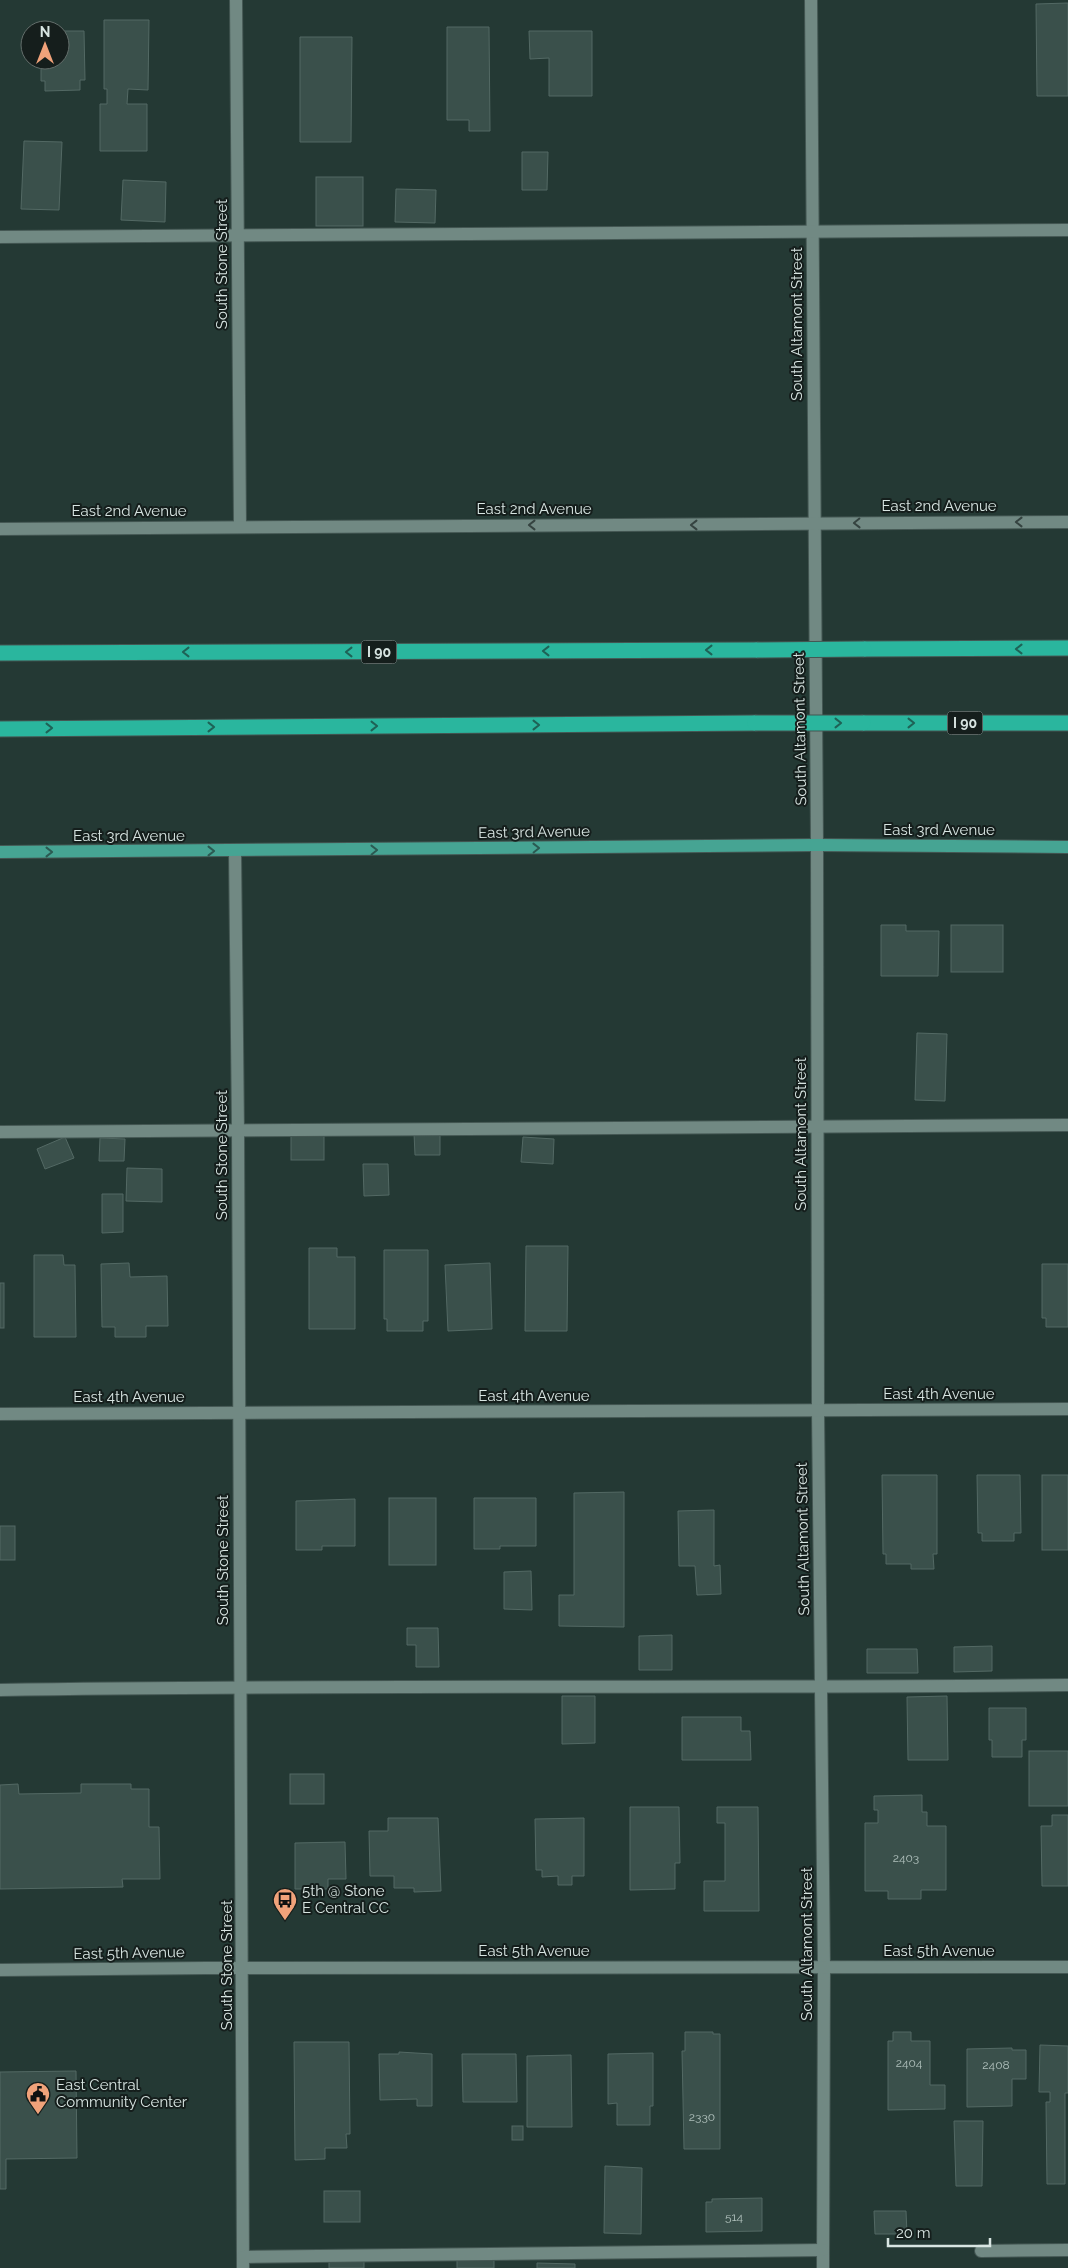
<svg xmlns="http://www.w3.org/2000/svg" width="1068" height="2268" viewBox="0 0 1068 2268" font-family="Raleway,sans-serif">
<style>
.building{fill:#3a504b;stroke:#536964}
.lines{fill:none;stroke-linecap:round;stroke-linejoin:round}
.minor-casing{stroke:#445753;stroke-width:14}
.major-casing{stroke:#445753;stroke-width:14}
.highway-casing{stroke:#445753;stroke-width:17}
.minor{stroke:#718983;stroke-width:12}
.major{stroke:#46a493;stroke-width:12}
.highway{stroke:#2ab69e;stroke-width:15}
.highway-bridge-casing{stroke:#445753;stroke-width:17;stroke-linecap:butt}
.highway-bridge{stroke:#2ab69e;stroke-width:15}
.oneway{stroke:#354340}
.oneway2{stroke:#1e6256}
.oneway3{stroke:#2b5a52}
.labels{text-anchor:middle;stroke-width:4;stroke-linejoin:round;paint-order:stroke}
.number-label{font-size:12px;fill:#b0c0bc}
.shield{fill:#151e1c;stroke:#9ea9a7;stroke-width:1}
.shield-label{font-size:14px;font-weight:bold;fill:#d8e5e2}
.street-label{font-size:15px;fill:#d8e5e2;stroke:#151e1c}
.poi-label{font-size:15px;fill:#d8e5e2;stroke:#151e1c;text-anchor:start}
</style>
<rect width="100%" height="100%" fill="#243934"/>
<g class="building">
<path d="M1068,3v93h-31l-1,-92z"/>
<path d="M104,20h45l-1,70 -20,-1 -1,15h20v47h-47v-47h7v-15h-3z"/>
<path d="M447,27h42l1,104h-21v-11h-22z"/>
<path d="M60,31h24l1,49h-5v10l-35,1v-10h-4v-21h19z"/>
<path d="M529,31h63v65h-43v-38l-19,1z"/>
<path d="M300,37h52l-1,105h-51z"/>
<path d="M24,141l38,1 -3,68 -38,-1z"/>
<path d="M522,152h26l-1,38h-25z"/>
<rect x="316" y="177" width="47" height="49"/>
<path d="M123,180l43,2 -1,40 -44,-2z"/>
<path d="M396,189l40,1 -1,33 -40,-1z"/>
<path d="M881,925h25v6h33l-1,45h-57z"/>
<rect x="951" y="925" width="52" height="47"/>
<path d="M917,1033l30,1 -2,67 -30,-1z"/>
<path d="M414,1133h26v22h-25z"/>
<rect x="291" y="1135" width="33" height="25"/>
<path d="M65,1137l9,21 -29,11 -8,-20z"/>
<path d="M523,1137l31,2 -1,25 -32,-2z"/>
<path d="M100,1138l25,1 -1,22h-25z"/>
<path d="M363,1164h25l1,31 -25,1z"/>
<path d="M127,1168l35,1v33l-36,-1z"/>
<path d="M102,1194h21v38l-21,1z"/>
<path d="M526,1246h42l-1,85h-42z"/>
<path d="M309,1248h28v9h18v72h-46z"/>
<path d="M384,1250h44v71h-5v10h-36v-12h-3z"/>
<path d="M34,1255h29l1,10h11l1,72h-42z"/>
<path d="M129,1263l1,14 37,-1 1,50h-22v11h-31v-10h-13l-1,-63z"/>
<path d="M490,1263l2,66 -44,2 -3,-66z"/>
<path d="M1042,1264h26v63h-22v-9h-4z"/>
<rect x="0" y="1283" width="4" height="45"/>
<path d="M882,1475h55v79h-4l1,15h-23v-5h-25v-10h-3z"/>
<path d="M977,1475h43l1,58h-7v8h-32v-8h-4z"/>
<rect x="1042" y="1475" width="26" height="75"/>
<path d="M624,1492v135l-65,-1v-31h15v-102z"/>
<rect x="389" y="1498" width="47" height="67"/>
<path d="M474,1498h62v48h-36v3h-26z"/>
<path d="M355,1499v47h-33v4h-26v-49z"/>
<path d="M714,1510v56l6,-1 1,29 -24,1 -2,-29h-16l-1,-55z"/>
<rect x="0" y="1526" width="15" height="34"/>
<path d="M531,1571l1,39 -28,-1v-37z"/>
<path d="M407,1628h31l1,39h-23v-22h-9z"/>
<path d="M672,1635v35h-33v-34z"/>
<path d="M992,1646v25l-38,1v-25z"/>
<path d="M867,1649h50l1,24h-51z"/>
<path d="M562,1696h33v47l-33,1z"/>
<path d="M947,1696l1,64h-40l-1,-63z"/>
<path d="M989,1708h37v32h-4v17h-30v-17h-3z"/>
<path d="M682,1717h59v14h9l1,29h-69z"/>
<rect x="1029" y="1751" width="39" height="55"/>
<rect x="290" y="1774" width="34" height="30"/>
<path d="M18,1784l1,10 62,-1v-9h50v5h18v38h10l1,52h-38l1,8 -123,2v-104z"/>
<path d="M922,1795v17h5v14h19v64h-25v9h-33v-8h-23v-68h13v-13h-4v-14z"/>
<path d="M630,1807h49l1,56h-5v26l-45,1z"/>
<path d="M717,1807h41l1,104h-55v-30h21v-58h-8z"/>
<path d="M1052,1815h16v71h-26l-1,-60h11z"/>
<path d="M388,1818h50l3,73 -27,1v-4h-20v-12h-24l-1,-45h19z"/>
<path d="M584,1818v58h-12v9h-14v-9l-16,1v-7h-6l-1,-51z"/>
<path d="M345,1842l1,37h-18v10h-33v-46z"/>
<path d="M685,2032h28v2h7v115h-36l-2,-98h3z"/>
<path d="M893,2032h18v9h19v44h15v24l-57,1v-69h5z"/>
<path d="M294,2042h55l1,92h-4l1,14h-22v11l-30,1z"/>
<path d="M1040,2045l28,1v47h-3v91h-18l-1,-82h4v-10h-11z"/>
<path d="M1012,2048v2h14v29h-14v27l-45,1v-58z"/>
<path d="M399,2052l33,2v52h-15v-7l-37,1 -1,-46h20z"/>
<path d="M653,2053v53h-3v19h-33v-22l-9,1v-50z"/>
<path d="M462,2054h54l1,48h-54z"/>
<path d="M571,2055l1,72h-45v-71z"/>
<path d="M76,2071l1,87 -71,1v30h-6v-117z"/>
<path d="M954,2121h29l-1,65h-26z"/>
<rect x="512" y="2126" width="11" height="14"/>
<path d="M605,2166l37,2 -1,66 -37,-1z"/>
<rect x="324" y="2191" width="36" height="31"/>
<path d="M762,2198v33l-56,1v-30h6v-3z"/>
<path d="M874,2211h32l1,23h-32z"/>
<rect x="329" y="2256" width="35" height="12"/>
<path d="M457,2259l37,1v8h-37z"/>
<path d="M537,2263l38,1v4h-38z"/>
</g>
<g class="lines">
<g class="minor-casing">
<g id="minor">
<path d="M236,0l4,527"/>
<path d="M811,0l6,845 1,566 6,556 -1,301"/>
<path d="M0,237l1068,-7"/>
<path d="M0,529l1068,-7"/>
<path d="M235,851l3,280 5,1137"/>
<path d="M0,1132l1068,-7"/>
<path d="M0,1414l1068,-5"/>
<path d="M0,1690c356,-6 712,-1 1068,-5"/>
<path d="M0,1970l206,-2 862,-1"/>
<path d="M981,2251l87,-1"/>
<path d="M243,2257l580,-7"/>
</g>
</g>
<g class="major-casing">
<path id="major" d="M0,852l817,-7 251,2"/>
</g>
<g class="highway-casing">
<g id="highway">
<path d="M864,649l204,-1"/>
<path d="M0,653l757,-3"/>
<path d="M863,723h205"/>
<path d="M0,729l755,-6"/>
</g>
</g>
<use href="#minor" class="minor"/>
<use href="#major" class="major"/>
<use href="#highway" class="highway"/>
<g class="highway-bridge-casing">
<g id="highway-bridge">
<path d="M757,650l107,-1"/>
<path d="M755,723h108"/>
</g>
</g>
<use href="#highway-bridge" class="highway-bridge"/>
</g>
<defs><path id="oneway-chevron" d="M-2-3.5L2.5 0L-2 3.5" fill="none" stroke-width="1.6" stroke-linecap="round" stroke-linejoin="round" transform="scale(1.25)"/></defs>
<g class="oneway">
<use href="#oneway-chevron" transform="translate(1019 522) rotate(180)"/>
<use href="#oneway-chevron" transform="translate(857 523) rotate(179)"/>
<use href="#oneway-chevron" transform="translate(532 525) rotate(180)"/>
<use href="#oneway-chevron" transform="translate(694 525) rotate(180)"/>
</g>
<g class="oneway2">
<use href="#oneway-chevron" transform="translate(1019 649) rotate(180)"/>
<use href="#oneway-chevron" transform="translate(709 650) rotate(180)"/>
<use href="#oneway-chevron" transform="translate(546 651) rotate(180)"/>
<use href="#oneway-chevron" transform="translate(186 652) rotate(180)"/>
<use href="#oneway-chevron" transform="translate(349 652) rotate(180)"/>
<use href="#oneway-chevron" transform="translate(838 723)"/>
<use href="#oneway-chevron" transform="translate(911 723)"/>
<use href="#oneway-chevron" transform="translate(536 725)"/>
<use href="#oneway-chevron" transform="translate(374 726)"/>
<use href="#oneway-chevron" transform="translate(211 727)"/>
<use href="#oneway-chevron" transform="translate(49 728)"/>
</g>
<g class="oneway3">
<use href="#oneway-chevron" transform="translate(536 848) rotate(-1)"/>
<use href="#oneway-chevron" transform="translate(374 850) rotate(-1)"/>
<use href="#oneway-chevron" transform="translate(211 851)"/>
<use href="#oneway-chevron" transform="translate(49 852)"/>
</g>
<defs>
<g id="bus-pin" transform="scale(1.25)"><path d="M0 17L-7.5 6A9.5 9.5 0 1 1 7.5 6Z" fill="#f0a27a" stroke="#151e1c"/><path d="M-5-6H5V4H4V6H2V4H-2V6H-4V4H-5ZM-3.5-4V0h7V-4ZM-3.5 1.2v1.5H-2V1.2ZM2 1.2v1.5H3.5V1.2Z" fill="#111"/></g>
<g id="civic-pin" transform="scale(1.25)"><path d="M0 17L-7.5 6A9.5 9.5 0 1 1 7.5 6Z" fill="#f0a27a" stroke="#151e1c"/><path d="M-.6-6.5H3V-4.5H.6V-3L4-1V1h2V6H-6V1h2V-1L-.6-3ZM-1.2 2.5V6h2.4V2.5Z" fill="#111"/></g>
</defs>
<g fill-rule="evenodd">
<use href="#bus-pin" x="285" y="1900"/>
<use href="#civic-pin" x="38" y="2094"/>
</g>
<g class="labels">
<g class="number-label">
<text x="906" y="1862">2403</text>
<text x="909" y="2067">2404</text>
<text x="996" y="2069">2408</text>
<text x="702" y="2121">2330</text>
<text x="734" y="2221">514</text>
</g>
<g class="shield">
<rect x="361.5" y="640.5" width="35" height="23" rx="4"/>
<rect x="947.5" y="711.5" width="35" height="23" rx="4"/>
</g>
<g class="shield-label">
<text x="379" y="657">I 90</text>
<text x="965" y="728">I 90</text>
</g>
<g class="street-label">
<text transform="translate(222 264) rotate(-90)" y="5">South Stone Street</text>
<text transform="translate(797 324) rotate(-90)" y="5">South Altamont Street</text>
<text x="939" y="511">East 2nd Avenue</text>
<text x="534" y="514">East 2nd Avenue</text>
<text x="129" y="516">East 2nd Avenue</text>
<text transform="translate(800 729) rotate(-91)" y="5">South Altamont Street</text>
<text x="939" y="835">East 3rd Avenue</text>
<text transform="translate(534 832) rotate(-1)" y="5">East 3rd Avenue</text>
<text x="129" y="841">East 3rd Avenue</text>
<text transform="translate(801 1134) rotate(-90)" y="5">South Altamont Street</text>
<text transform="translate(222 1155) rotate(-90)" y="5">South Stone Street</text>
<text x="939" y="1399">East 4th Avenue</text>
<text x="534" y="1401">East 4th Avenue</text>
<text x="129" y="1402">East 4th Avenue</text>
<text transform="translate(803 1539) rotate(-91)" y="5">South Altamont Street</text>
<text transform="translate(223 1560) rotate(-90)" y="5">South Stone Street</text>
<text transform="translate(807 1944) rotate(-90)" y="5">South Altamont Street</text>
<text x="534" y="1956">East 5th Avenue</text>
<text x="939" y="1956">East 5th Avenue</text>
<text transform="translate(129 1953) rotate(-1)" y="5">East 5th Avenue</text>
<text transform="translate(227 1965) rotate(-90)" y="5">South Stone Street</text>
</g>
<g class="poi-label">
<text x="302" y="1896">5th @ Stone<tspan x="302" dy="17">E Central CC</tspan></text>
<text x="56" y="2090">East Central<tspan x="56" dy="17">Community Center</tspan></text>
</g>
</g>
<g transform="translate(45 45)"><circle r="24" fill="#151e1c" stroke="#636e6b"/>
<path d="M0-4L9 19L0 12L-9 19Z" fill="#f0a27a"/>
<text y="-8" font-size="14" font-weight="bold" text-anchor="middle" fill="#d8e5e2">N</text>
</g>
<path d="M888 2238v8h102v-8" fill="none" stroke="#d8e5e2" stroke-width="2.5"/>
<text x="896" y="2238" font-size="15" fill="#d8e5e2" stroke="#151e1c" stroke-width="4" paint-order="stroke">20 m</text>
</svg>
